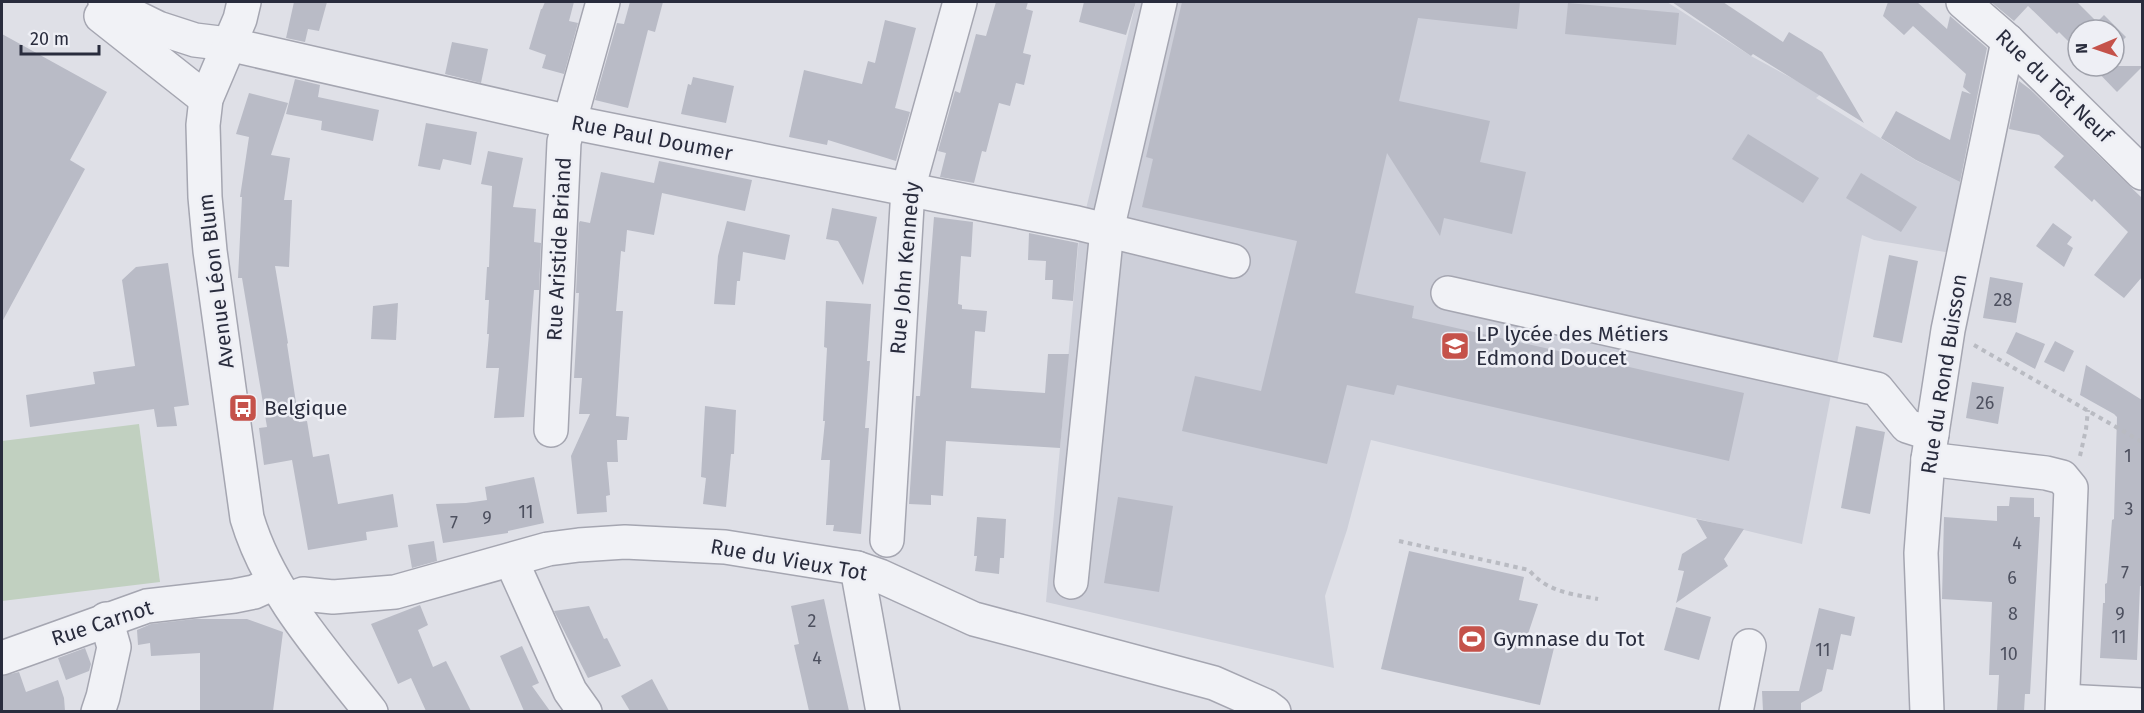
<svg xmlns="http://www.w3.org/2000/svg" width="2144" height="713" viewBox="0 0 2144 713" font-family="'Fira Sans',sans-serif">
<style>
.built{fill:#cdcfd9}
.green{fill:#c1d0c0}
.building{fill:#b9bbc6}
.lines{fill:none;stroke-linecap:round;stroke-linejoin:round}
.minor-casing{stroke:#a5a6b1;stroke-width:36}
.path{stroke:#b9bbc2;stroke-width:4;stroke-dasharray:4.5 4.5;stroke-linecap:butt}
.minor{stroke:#f1f2f6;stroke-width:33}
.labels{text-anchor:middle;stroke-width:5;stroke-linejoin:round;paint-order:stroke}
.number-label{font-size:18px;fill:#4d505f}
.street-label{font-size:21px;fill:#292c3d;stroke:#eeeff5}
.poi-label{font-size:21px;fill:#292c3d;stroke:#eeeff5;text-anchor:start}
</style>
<rect width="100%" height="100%" fill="#dfe0e7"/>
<path class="built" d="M1136,2h531l84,54 70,38 -5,4 101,63 43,21 3,4 -12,67 -77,-13 -12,-5 -60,309 -431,-104 -24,90 -22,66 9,72 -288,-66 33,-364z"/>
<path class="green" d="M139,424l21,158 -158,19v-160z"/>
<g class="building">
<path d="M294,2h33l-8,29 -11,-2 -3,13 -19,-4z"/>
<path d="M545,2h29l-5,19 9,2 -14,51 -22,-6 4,-13 -17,-6 12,-40h1z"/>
<path d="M630,2h33l-8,30 -7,-2 -20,78 -33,-8 22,-77 7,1z"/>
<path d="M996,2h32l-2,7 7,2 -10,42 8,2 -7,30 -8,-2 -6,23 -11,-3 -13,49 -4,-1 -8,32 -34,-6 6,-24 -8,-2 17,-60 5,2 16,-59 10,2z"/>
<path d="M1084,2h52l-10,33 -47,-13z"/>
<path d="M1182,2h338l-3,27 -99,-11 -19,83 91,20 -10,41 46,10 -14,62 -68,-16 -4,18 -53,-83 -32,140 59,13 -2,12 332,75 -15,68 -332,-76 -3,10 -47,-10 -20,79 -145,-33 13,-55 66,15 36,-150 -155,-34 11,-48 -7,-2z"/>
<path d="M1672,2h51l60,40 6,-10 33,20 42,71 -111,-69 -2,2z"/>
<path d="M1888,2h29l30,27 3,-13 37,32 -27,134 -44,-22 -35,-22 15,-27 54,29 12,-49 9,3 -8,-7 3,-13 -53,-48 -9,9 -21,-19z"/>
<path d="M1991,2h86l20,20 7,-7 22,22 -12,12v-19h-36v21l-19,-19 -2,2 -29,-28 -14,15z"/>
<path d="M1568,3l111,10 -3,32 -111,-11z"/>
<path d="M885,20l31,8 -21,80 15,4 -14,49 -68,-21 -1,5 -38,-8 15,-67 58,14 6,-23 7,2z"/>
<path d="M2,34l105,58 -37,68 15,9 -83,153z"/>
<path d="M452,42l36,7 -7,34 -36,-9z"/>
<path d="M2092,66h50v1l-25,25z"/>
<path d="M693,77l41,9 -8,37 -45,-9 7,-30 3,1z"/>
<path d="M295,79l25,6 -2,12 61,13 -6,31 -52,-11 1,-9 -36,-7z"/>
<path d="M2019,81l12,9 111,108v79l-18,21 -30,-23 34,-43 -34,-33 -2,3 -38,-35 10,-11 -25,-21 -30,-6z"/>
<path d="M249,93l39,10 -17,52 19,3 -6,42h8l-3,67 -14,-1 13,77 -1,1 12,78 8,-1 6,36 16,-3 9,50 55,-10 5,33 -32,5 1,8 -59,10 -16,-90 -28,5 -5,-37 8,-1 -25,-149h-4l4,-81h-2l9,-60 -13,-3z"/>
<path d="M426,123l51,9 -6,33 -28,-6 -3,11 -22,-4z"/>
<path d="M1748,134l71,44 -16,25 -71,-44z"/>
<path d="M488,151l35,7 -10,49 23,2 -2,33 7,1 -2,47h-5l-10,127 -30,1 5,-50h-13l3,-34h-2l2,-34h-4l2,-33h2l3,-81 -11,-2z"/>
<path d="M659,161l93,19 -7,31 -83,-18 -8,42 -27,-5 -2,22 -4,-1 -5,60h7l-7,105 13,1 -2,23h-10l1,22h-11l3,33 -4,1 1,16 -30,2 -6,-58 19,-42h-11l3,-36h-8l5,-85h-3l3,-70 1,-2 10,2 11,-51 53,11z"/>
<path d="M1861,173l56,34 -16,25 -55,-34z"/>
<path d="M832,208l45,9 -14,68 -25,-44 -12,-2z"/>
<path d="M934,217l39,5 -2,35 -10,-1 -3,48 4,1v4l25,2 -2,21 -10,-1 -4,57 74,5 3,-39h21l-9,94 -114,-7 -3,55 -12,-1v10l-22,-1 7,-108h4z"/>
<path d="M727,221l63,14 -5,25 -42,-8 -3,29h-3l-2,24 -21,-1 4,-48z"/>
<path d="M2053,223l19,14 -5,7 6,4 -9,19 -28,-21z"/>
<path d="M1029,233l49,10 -5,58 -21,-2 1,-19h-8l1,-19 -18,-1z"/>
<path d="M1889,255l29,6 -16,82 -29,-6z"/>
<path d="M168,263l21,142 -15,2 3,19 -20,1 -3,-18 -124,18 -4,-32 69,-11 -2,-12 42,-6 -13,-86 14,-13z"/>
<path d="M1990,277l33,6 -7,40 -33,-5z"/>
<path d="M826,301l45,3 -4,57h3l-5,67h4l-8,106 -28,-3 1,-6h-8l4,-65h-9l4,-39h-2l4,-73 -3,-1z"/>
<path d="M398,303l-2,37 -25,-1 2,-33z"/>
<path d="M2016,332l29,12 -10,25 -29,-16z"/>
<path d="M2055,341l19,10 -10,21 -20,-10z"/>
<path d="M2086,365l56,35v186h-2l-3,74 -37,-2 3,-55h2v-19l2,-1 5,-63 2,-1 3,-102 -3,-3 -34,-19z"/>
<path d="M1972,382l32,5 -6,37 -32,-6z"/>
<path d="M705,406l31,4 -2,44h-3l-5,53 -23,-3 3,-26 -5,-1z"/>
<path d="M1856,426l29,6 -15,82 -29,-6z"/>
<path d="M534,477l10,46 -36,8v2l-65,10 -7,-39 30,-1 21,-3 -2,-13z"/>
<path d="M1118,497l55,9 -14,86 -55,-9z"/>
<path d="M2010,497l24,1v19h6l-10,177h-5l-1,17h-27l2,-36h-10l3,-73 -50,-3 2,-82 53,4v-15h12z"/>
<path d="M977,517l29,2 -2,39h-4l-1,16 -24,-3 2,-15h-3z"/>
<path d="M1696,519l48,10 -20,30 4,7 -52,37 8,-32 -6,-1 4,-16 25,-16z"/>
<path d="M434,541l3,20 -25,7 -4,-23z"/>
<path d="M1409,551l115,26 -5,23 19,4 -11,33 27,11 -14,57 -159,-36z"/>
<path d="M824,599l8,37 17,75h-40l-15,-66 5,-1 -8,-38z"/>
<path d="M420,605l8,20 -10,5 15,37 13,-6 25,50h-45l-15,-33 -13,6 -27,-60z"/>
<path d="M589,606l15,33 3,-1 14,28 -33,12 -34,-67z"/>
<path d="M1676,607l35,10 -12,43 -35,-10z"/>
<path d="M1819,608l36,9 -4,19 -10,-2 -8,36 -6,-1 -5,22 -21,12v8h-38l-1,-20h37z"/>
<path d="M194,619h53l36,13 -10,79h-73v-58l-49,3 -1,-13 -12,2 -1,-15 14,-6z"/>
<path d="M522,646l17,37 -7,3 18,25h-26l-24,-55z"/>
<path d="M85,648l6,16 -2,7 -23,9 -8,-22z"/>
<path d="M19,672l7,20 32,-12 6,18 1,13h-63v-35z"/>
<path d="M652,679l17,32h-39l-9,-15z"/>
</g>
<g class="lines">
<g class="minor-casing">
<g id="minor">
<path d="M105,2l53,26 37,12 33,4 342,78 507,101 156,38"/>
<path d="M244,2l-4,17 -34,80 -3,26 2,72 5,54 37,267c22,74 77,134 124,194"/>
<path d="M1963,2l45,39 134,132"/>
<path d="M101,16l105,83"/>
<path d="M1448,293l429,96 30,37 25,8"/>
<path d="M551,430l13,-288 39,-140"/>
<path d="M1928,459l118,14 16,4 9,11 -9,224"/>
<path d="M887,540l21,-351 52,-187"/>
<path d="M511,560l59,131 15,21"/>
<path d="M857,568l26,144"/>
<path d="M1071,582l36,-352 53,-228"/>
<path d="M287,600l16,-6 30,3 62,-5 153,-43 31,-4 46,-3 100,5 132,21 23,8 94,43 240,64 52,23 8,6"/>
<path d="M2,658l145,-52 87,-10 20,-4 20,-9"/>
<path d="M2063,701l79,4"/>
<path d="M98,712l5,-15 11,-50 -8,-28"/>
<path d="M1736,712l13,-66"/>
<path d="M1927,712l-6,-159 7,-94 20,-129 60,-289"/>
</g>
</g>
<g class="path">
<path d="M1974,345l168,97"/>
<path d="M2080,456l6,-27 2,-19"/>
<path d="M1399,541l130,29c18,22 43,24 69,29"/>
</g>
<use href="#minor" class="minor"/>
</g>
<defs>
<g id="school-square" transform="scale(1.5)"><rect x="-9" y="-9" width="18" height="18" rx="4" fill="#c5524a" stroke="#eeeff5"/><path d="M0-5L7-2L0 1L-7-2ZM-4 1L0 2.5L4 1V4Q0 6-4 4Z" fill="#fff"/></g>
<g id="bus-square" transform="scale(1.5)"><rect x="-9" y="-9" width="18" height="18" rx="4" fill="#c5524a" stroke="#eeeff5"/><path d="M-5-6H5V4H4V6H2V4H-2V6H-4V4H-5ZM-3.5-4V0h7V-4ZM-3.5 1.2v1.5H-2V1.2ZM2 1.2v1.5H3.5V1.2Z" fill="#fff"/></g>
<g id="stadium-square" transform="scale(1.5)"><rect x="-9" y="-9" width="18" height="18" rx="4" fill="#c5524a" stroke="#eeeff5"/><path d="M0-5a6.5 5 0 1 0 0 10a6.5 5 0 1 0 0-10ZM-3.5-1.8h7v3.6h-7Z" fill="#fff"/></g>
</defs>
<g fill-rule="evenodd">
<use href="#school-square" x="1455" y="346"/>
<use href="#bus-square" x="243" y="408"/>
<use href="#stadium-square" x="1472" y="639"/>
</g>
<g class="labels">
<g class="number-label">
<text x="2003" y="306">28</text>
<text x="1985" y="409">26</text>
<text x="2128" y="462">1</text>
<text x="2129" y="515">3</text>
<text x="526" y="518">11</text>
<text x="487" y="524">9</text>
<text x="454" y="529">7</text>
<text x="2017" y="549">4</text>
<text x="2125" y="579">7</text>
<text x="2012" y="584">6</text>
<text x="2013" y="620">8</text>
<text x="2120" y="620">9</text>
<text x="812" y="627">2</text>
<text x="2119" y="643">11</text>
<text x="1823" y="656">11</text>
<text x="2009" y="660">10</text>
<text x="817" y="664">4</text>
</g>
<g class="street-label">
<text transform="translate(2054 86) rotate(44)" y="7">Rue du Tôt Neuf</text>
<text transform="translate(652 138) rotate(11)" y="7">Rue Paul Doumer</text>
<text transform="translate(559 249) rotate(-87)" y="7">Rue Aristide Briand</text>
<text transform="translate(905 268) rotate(-85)" y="7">Rue John Kennedy</text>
<text transform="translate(216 281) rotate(-97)" y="7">Avenue Léon Blum</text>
<text transform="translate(1944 374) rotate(-81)" y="7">Rue du Rond Buisson</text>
<text transform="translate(789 560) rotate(10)" y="7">Rue du Vieux Tot</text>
<text transform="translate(102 623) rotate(-18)" y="7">Rue Carnot</text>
</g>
<g class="poi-label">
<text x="1476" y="341">LP lycée des Métiers<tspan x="1476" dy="24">Edmond Doucet</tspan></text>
<text x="264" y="415">Belgique</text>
<text x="1493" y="646">Gymnase du Tot</text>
</g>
</g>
<rect width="2144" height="713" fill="none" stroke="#292c3d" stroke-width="6"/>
<g transform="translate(2096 48) rotate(268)"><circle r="28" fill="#eeeff5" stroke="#9fa1ab" stroke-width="1.5"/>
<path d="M0-4.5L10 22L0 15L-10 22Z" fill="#c5524a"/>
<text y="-9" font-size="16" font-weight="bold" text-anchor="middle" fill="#292c3d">N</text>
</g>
<path d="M21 45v9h78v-9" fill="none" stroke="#292c3d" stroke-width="3"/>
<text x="30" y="45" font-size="18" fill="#292c3d" stroke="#eeeff5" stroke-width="4.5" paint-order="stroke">20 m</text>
</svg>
